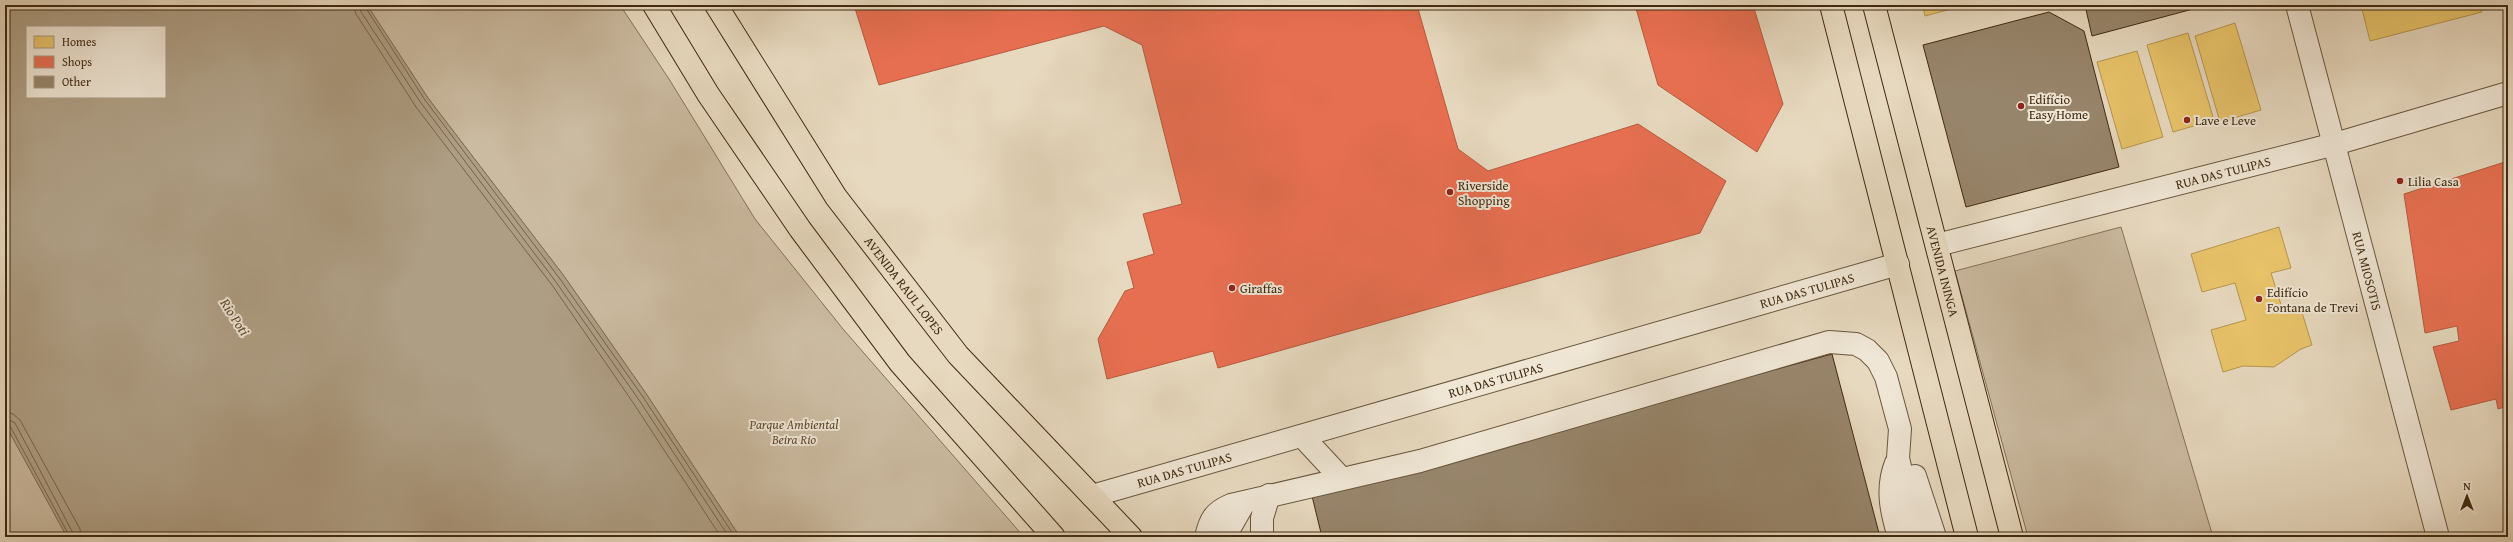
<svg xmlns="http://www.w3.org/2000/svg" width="2513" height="542" viewBox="0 0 2513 542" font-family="'Gentium Book Plus',serif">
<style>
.green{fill:#cbbba1;stroke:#867259}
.water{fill:#ae9e84;stroke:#827056;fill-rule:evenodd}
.homes{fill:#e9c46a;stroke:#b6964f}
.shops{fill:#e76f51;stroke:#b55a3e}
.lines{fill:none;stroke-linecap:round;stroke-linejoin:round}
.shore{stroke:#77644a;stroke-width:1}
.building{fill:#97856b;stroke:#402a11}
.minor-casing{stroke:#6a563c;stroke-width:24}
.major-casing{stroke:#402a11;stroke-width:24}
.minor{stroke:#efe6d5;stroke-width:22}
.major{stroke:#e7d9bf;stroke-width:22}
.poi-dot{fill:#8f2418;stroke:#efe6d5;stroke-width:1.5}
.labels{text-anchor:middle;stroke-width:4;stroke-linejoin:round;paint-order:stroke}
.poi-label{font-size:13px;fill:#402a11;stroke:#efe6d5;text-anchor:start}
.street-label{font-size:13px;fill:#402a11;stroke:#efe6d5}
.park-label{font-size:13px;font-style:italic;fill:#5c472e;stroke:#efe6d5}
.water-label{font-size:14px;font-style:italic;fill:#5c472e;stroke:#efe6d5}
</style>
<rect width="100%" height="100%" fill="#e7d9bf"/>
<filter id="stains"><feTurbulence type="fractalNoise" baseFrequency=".005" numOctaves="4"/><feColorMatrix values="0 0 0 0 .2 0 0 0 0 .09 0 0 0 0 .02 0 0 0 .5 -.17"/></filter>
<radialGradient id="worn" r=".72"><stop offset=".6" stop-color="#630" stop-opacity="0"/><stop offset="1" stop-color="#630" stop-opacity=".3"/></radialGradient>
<g class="green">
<path d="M367,5h253l49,74 86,140 88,110 181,208h-284l-93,-142 -83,-119 -136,-178z"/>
<path d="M2121,227l92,310h-185l-73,-266z"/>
<path d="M5,424l62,113h-62z"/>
</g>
<path class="water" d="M5,5h362l61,93 136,178 83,119 93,142h-673l-62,-113zM27,27h138v70h-138z"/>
<g class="homes">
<path d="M1923,5h43l-41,11z"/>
<path d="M2361,5h119l2,7 -112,29z"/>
<path d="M2235,23l26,87 -41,12 -25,-86z"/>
<path d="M2188,33l26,87 -41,12 -26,-87z"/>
<path d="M2137,51l26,86 -41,12 -25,-87z"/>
<path d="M2279,227l12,41 -20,5 12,38 17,-5 12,39 -11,4 -27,18 -31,-1 -20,6 -12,-42 35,-10 -11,-37 -33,9 -11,-38z"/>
<path d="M2508,523v14h-1l-4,-13z"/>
</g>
<g class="shops">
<path d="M854,5h563l41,144 30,22 150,-47 88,57 -26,52 -482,135 -5,-17 -106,28 -9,-40 27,-48 9,-3 -7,-26 27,-8 -11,-40 39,-10 -40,-159 -38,-19 -225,59z"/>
<path d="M1635,5h118l30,99 -26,48 -99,-67z"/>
<path d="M2508,161v245l-10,3 -2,-10 -45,11 -18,-63 26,-6 -2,-15 -32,7 -21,-139z"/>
</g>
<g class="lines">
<g class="shore">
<path d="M353,5l3,9 60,93 136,178 82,119 87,133"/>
<path d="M359,5l2,7 60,91 135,179 83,118 90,137"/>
<path d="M364,5l61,95 135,179 83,118 92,140"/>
<path d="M5,412l8,2 7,6 60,109 1,8"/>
<path d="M5,418l10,5 60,114"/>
<path d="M5,423l5,3 60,111"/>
</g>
</g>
<g class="building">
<path d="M2085,5h123l-116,31z"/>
<path d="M2049,12l35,19 35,136 -153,40 -43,-162z"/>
<path d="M1832,354l48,183h-558l-10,-41z"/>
</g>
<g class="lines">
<g class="minor-casing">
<g id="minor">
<path id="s1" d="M2297,5l141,532"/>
<path id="s2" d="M1937,245l398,-101 173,-51"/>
<path d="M1302,436l39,42"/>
<path d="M1896,463c-10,25 -5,48 3,74"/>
<path d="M1915,476l20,61"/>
<path id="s3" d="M1092,496l806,-232"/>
<path d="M1206,537c4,-17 8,-25 25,-32l189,-44 409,-119 27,2 11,6 11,11 8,16 14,52 -2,29 18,79"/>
<path d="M1228,537v-6l16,-28"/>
<path d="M1262,537v-19l7,-23"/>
</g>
</g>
<g class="major-casing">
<g id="major">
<path d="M654,5l54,89 92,135 100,134 154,174"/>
<path id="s4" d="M716,5l120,192 122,158 173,182"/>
<path d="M1831,5l136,532"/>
<path id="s5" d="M1874,5l138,532"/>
</g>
</g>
<use href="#minor" class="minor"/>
<use href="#major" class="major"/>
</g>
<g class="poi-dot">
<circle cx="2021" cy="106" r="4"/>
<circle cx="2187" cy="120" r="4"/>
<circle cx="2400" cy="181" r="4"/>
<circle cx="1450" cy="192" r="4"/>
<circle cx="1232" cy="288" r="4"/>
<circle cx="2259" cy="299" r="4"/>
</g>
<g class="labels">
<g class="poi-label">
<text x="2029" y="104">Edifício<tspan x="2029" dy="15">Easy Home</tspan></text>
<text x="2195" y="125">Lave e Leve</text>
<text x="2408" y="186">Lilia Casa</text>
<text x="1458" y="190">Riverside<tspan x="1458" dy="15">Shopping</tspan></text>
<text x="1240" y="293">Giraffas</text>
<text x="2267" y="297">Edifício<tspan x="2267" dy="15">Fontana de Trevi</tspan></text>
</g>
<g class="street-label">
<text dy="5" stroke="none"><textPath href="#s2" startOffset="295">RUA DAS TULIPAS</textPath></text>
<text dy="5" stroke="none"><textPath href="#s5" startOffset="275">AVENIDA ININGA</textPath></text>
<text dy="5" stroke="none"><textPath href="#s1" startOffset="275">RUA MIOSOTIS</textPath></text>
<text dy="5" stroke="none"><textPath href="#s4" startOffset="338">AVENIDA RAUL LOPES</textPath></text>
<text dy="5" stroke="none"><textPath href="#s3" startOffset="744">RUA DAS TULIPAS</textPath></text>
<text dy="5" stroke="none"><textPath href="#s3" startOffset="420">RUA DAS TULIPAS</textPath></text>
<text dy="5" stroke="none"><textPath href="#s3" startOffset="96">RUA DAS TULIPAS</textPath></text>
</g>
<g class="park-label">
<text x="794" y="429">Parque Ambiental<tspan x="794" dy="15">Beira Rio</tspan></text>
</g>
<g class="water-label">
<text transform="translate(235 317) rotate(57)" y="5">Rio Poti</text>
</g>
</g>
<rect width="2513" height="542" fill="none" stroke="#e7d9bf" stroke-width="20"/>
<rect x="6" y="6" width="2501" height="530" fill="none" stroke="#402a11" stroke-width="2"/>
<rect x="10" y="10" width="2493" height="522" fill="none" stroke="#402a11"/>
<rect x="26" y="26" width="140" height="72" fill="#efe6d5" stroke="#a99b87"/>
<rect x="34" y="36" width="20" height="12" fill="#e9c46a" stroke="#a99b87"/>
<text x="62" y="46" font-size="12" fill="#402a11">Homes</text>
<rect x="34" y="56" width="20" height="12" fill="#e76f51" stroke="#a99b87"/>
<text x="62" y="66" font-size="12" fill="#402a11">Shops</text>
<rect x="34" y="76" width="20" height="12" fill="#97856b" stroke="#a99b87"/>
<text x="62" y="86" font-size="12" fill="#402a11">Other</text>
<g transform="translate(2467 496)" stroke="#efe6d5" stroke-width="3" paint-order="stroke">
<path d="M0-3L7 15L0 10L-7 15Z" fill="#402a11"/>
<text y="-6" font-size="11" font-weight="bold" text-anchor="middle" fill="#402a11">N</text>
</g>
<rect width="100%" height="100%" filter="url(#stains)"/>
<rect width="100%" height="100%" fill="url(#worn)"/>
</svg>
